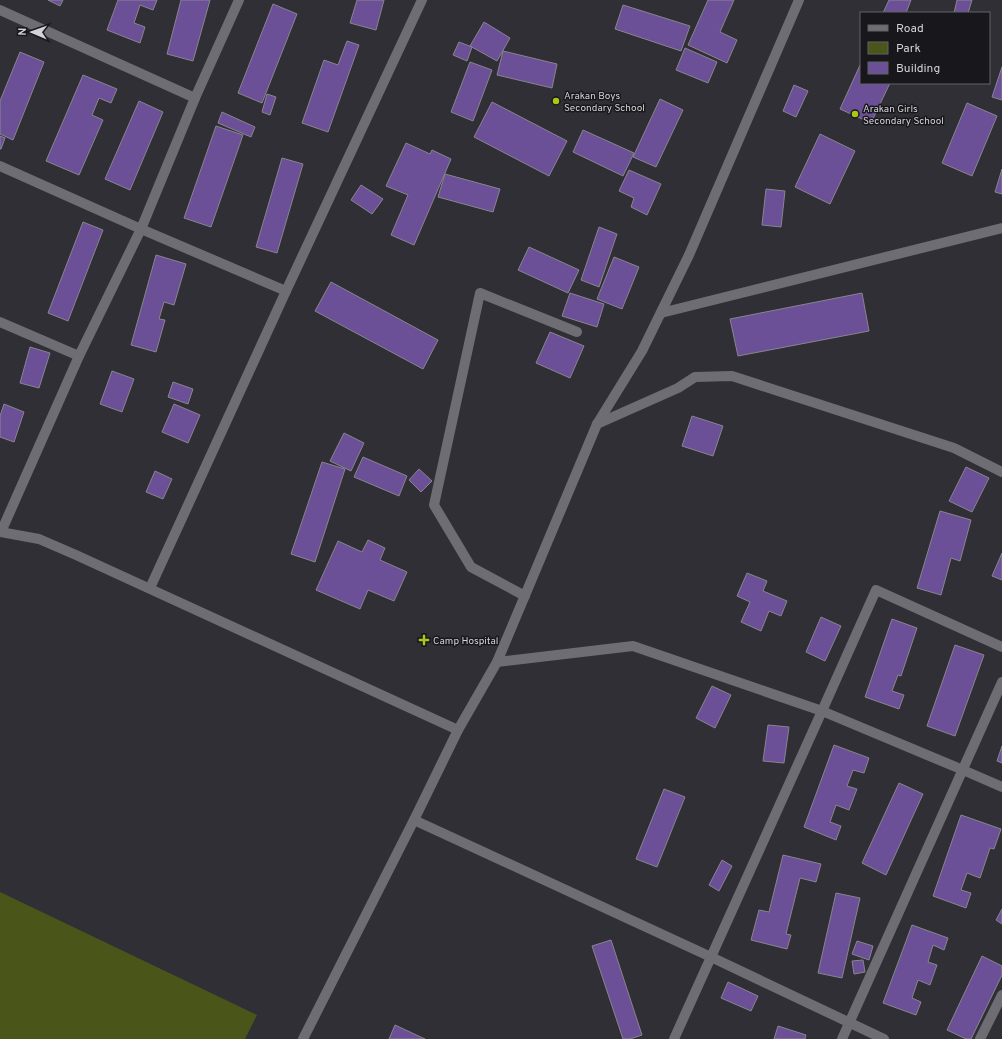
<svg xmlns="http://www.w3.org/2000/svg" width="1002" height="1039" viewBox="0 0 1002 1039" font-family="Overpass,sans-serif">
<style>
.green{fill:#4a551a}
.building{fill:#6b5097;stroke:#88858d}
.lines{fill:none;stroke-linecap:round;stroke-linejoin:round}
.minor{stroke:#6f6d74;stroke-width:10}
.poi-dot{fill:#abc716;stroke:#18171b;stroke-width:1.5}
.labels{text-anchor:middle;stroke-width:3;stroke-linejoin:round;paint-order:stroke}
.poi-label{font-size:10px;fill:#d4d2d7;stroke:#18171b;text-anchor:start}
</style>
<rect width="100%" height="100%" fill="#312f36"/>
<path class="green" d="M0,892l257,123 -12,24h-245z"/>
<g class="building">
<path d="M48,0h15l-3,6z"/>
<path d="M118,0h39l-4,10 -13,-5 -6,18 11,4 -5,16 -33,-13z"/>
<path d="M181,0h29l-17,61 -26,-7z"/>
<path d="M357,0h27l-8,30 -26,-7z"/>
<path d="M708,0h26l-14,32 17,8 -10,23 -39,-18z"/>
<path d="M889,0h22l-5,13h-23z"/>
<path d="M957,0h15l-4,13h-14z"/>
<path d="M273,4l24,10 -35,89 -24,-10z"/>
<path d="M623,5l67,21 -9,25 -66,-22z"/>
<path d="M484,22l26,16 -13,23 -27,-15z"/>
<path d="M347,41l12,4 -31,87 -26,-9 22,-63 14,5z"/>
<path d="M459,42l13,5 -5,14 -14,-6z"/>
<path d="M685,48l32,14 -9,21 -32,-13z"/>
<path d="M503,51l54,13 -5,24 -55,-13z"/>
<path d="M20,52l24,10 -31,78 -13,-6v-33z"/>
<path d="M470,62l22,8 -19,51 -22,-9z"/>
<path d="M861,63v20h29l-19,40 -31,-14z"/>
<path d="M1002,67v33l-10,-3z"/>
<path d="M83,75l34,14 -6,14 -12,-5 -7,17 11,5 -24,55 -33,-14z"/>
<path d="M794,85l14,6 -12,26 -13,-6z"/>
<path d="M267,94l9,3 -6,18 -8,-3z"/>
<path d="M660,99l23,11 -27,57 -23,-10z"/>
<path d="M139,101l24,11 -33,78 -25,-11z"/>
<path d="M492,102l75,39 -18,35 -75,-39z"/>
<path d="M967,103l30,13 -25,60 -30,-13z"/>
<path d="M222,112l33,15 -4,10 -33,-14z"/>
<path d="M216,126l27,9 -32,92 -27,-9z"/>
<path d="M583,130l51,23 -11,23 -50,-24z"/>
<path d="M820,134l35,17 -25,53 -35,-17z"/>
<path d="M0,136l5,2 -4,11h-1z"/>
<path d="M406,143l24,11 2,-4 19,9 -37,86 -23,-10 17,-40 -22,-9z"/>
<path d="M282,158l21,6 -26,89 -21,-6z"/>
<path d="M1002,169v25l-7,-2z"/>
<path d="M629,170l32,14 -14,31 -16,-8 3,-9 -15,-7z"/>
<path d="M445,174l55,15 -7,23 -55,-15z"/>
<path d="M361,185l22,14 -11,15 -21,-14z"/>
<path d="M766,189l19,2 -4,36 -19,-2z"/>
<path d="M83,222l20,8 -35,91 -20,-8z"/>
<path d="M599,227l18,7 -18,53 -18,-7z"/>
<path d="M529,247l50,23 -11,23 -50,-23z"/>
<path d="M156,255l30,9 -12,41 -10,-3 -5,17 6,1 -9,32 -25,-7z"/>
<path d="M614,257l25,10 -17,42 -25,-10z"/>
<path d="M331,282l107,58 -15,29 -108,-58z"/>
<path d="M570,293l34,11 -7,23 -35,-11z"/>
<path d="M862,293l7,38 -131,25 -8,-37z"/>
<path d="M550,332l34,14 -14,32 -34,-15z"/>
<path d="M30,347l20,6 -11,35 -19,-5z"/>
<path d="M112,371l22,8 -12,33 -22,-8z"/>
<path d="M173,382l20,7 -5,15 -20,-7z"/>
<path d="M4,404l20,8 -10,30 -14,-5v-21z"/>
<path d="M174,404l26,11 -12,28 -26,-11z"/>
<path d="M692,416l31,10 -10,30 -31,-10z"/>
<path d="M344,433l20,10 -13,28 -21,-10z"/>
<path d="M363,457l44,19 -8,20 -45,-19z"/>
<path d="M322,462l23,7 -30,93 -24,-8z"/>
<path d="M966,467l23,11 -17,34 -23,-11z"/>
<path d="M419,469l13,12 -11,11 -12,-12z"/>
<path d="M155,471l17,8 -9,20 -17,-7z"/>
<path d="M940,511l31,9 -11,41 -9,-3 -10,37 -24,-7z"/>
<path d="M368,540l17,8 -5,12 27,12 -13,29 -26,-11 -8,19 -44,-19 22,-49 24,11z"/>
<path d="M1002,553v27l-10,-4z"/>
<path d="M747,573l20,8 -4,10 24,10 -6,15 -12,-5 -8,20 -20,-9 9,-20 -13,-6z"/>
<path d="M821,617l20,9 -16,35 -19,-9z"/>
<path d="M892,619l25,9 -16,48 -3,-1 -6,16 12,4 -5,14 -34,-12z"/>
<path d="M955,645l29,10 -29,81 -28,-10z"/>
<path d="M712,686l19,9 -16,33 -19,-10z"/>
<path d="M768,725l21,2 -5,36 -21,-2z"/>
<path d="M834,745l35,13 -5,15 -11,-3 -6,16 10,3 -8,21 -13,-5 -6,17 11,4 -5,14 -32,-13z"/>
<path d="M1002,746v17l-5,-2z"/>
<path d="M899,783l24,11 -37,81 -24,-12z"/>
<path d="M664,789l21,8 -28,70 -21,-8z"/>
<path d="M961,815l40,14 -7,20 -4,-1 -10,30 -13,-5 -6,17 10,3 -5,15 -33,-12z"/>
<path d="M783,855l38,9 -5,18 -16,-4 -14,56 5,1 -4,14 -36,-9 8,-30 10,2z"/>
<path d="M722,860l10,6 -13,25 -10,-6z"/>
<path d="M836,893l24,5 -18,80 -24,-5z"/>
<path d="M1002,909v15l-6,-4z"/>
<path d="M912,925l36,13 -4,12 -11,-5 -5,17 9,3 -7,20 -12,-5 -6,18 9,4 -5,13 -33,-12z"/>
<path d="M611,940l31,95 -12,4h-7l-31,-93z"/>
<path d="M857,941l16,5 -4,14 -17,-6z"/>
<path d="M982,956l20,10v9l-31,64h-5l-19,-9z"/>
<path d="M863,960l2,12 -11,2 -2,-13z"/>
<path d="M728,982l30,14 -7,15 -30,-13z"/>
<path d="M395,1025l30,14h-36z"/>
<path d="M778,1026l28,9 -1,4h-31z"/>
</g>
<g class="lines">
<g class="minor">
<path d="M0,10l195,88"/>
<path d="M0,166l141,63 145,62"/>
<path d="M661,313l341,-85"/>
<path d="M0,322l79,34"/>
<path d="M597,424l81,-36 17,-11 37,-1 222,72 48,24"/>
<path d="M0,532l39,7 37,16 382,175"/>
<path d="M1,532l78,-176 62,-127 54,-131 44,-98"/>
<path d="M150,588l136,-297 136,-291"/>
<path d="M525,596l-54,-29 -37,-62 46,-212 97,39"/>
<path d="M497,662l136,-16 189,65 141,59 39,17"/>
<path d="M414,820l297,137 173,82"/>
<path d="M303,1039l111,-219 44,-90 39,-68 100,-238 45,-73 47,-96 110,-255"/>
<path d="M674,1039l148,-328 54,-121 126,57"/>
<path d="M842,1039l160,-357"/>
<path d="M980,1039l22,-44"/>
</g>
</g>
<g class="poi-dot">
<circle cx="556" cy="101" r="4"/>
<circle cx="855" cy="114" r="4"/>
<path d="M422 634h4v4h4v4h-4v4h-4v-4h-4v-4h4z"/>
</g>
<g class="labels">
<g class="poi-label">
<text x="564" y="99">Arakan Boys<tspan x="564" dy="12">Secondary School</tspan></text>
<text x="863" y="112">Arakan Girls<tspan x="863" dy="12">Secondary School</tspan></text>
<text x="433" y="644">Camp Hospital</text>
</g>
</g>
<rect x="860" y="12" width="130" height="72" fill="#18171b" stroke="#636266"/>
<rect x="868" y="25" width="20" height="6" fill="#6f6d74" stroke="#636266"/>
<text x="896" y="32" font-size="12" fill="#d4d2d7">Road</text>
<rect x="868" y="42" width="20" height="12" fill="#4a551a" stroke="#636266"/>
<text x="896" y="52" font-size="12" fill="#d4d2d7">Park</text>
<rect x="868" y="62" width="20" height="12" fill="#6b5097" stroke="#636266"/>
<text x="896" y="72" font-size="12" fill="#d4d2d7">Building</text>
<g transform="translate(32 32) rotate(272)" stroke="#18171b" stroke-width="3" paint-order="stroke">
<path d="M0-3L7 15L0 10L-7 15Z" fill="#d4d2d7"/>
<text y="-6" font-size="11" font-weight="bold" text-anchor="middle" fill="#d4d2d7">N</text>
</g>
</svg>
